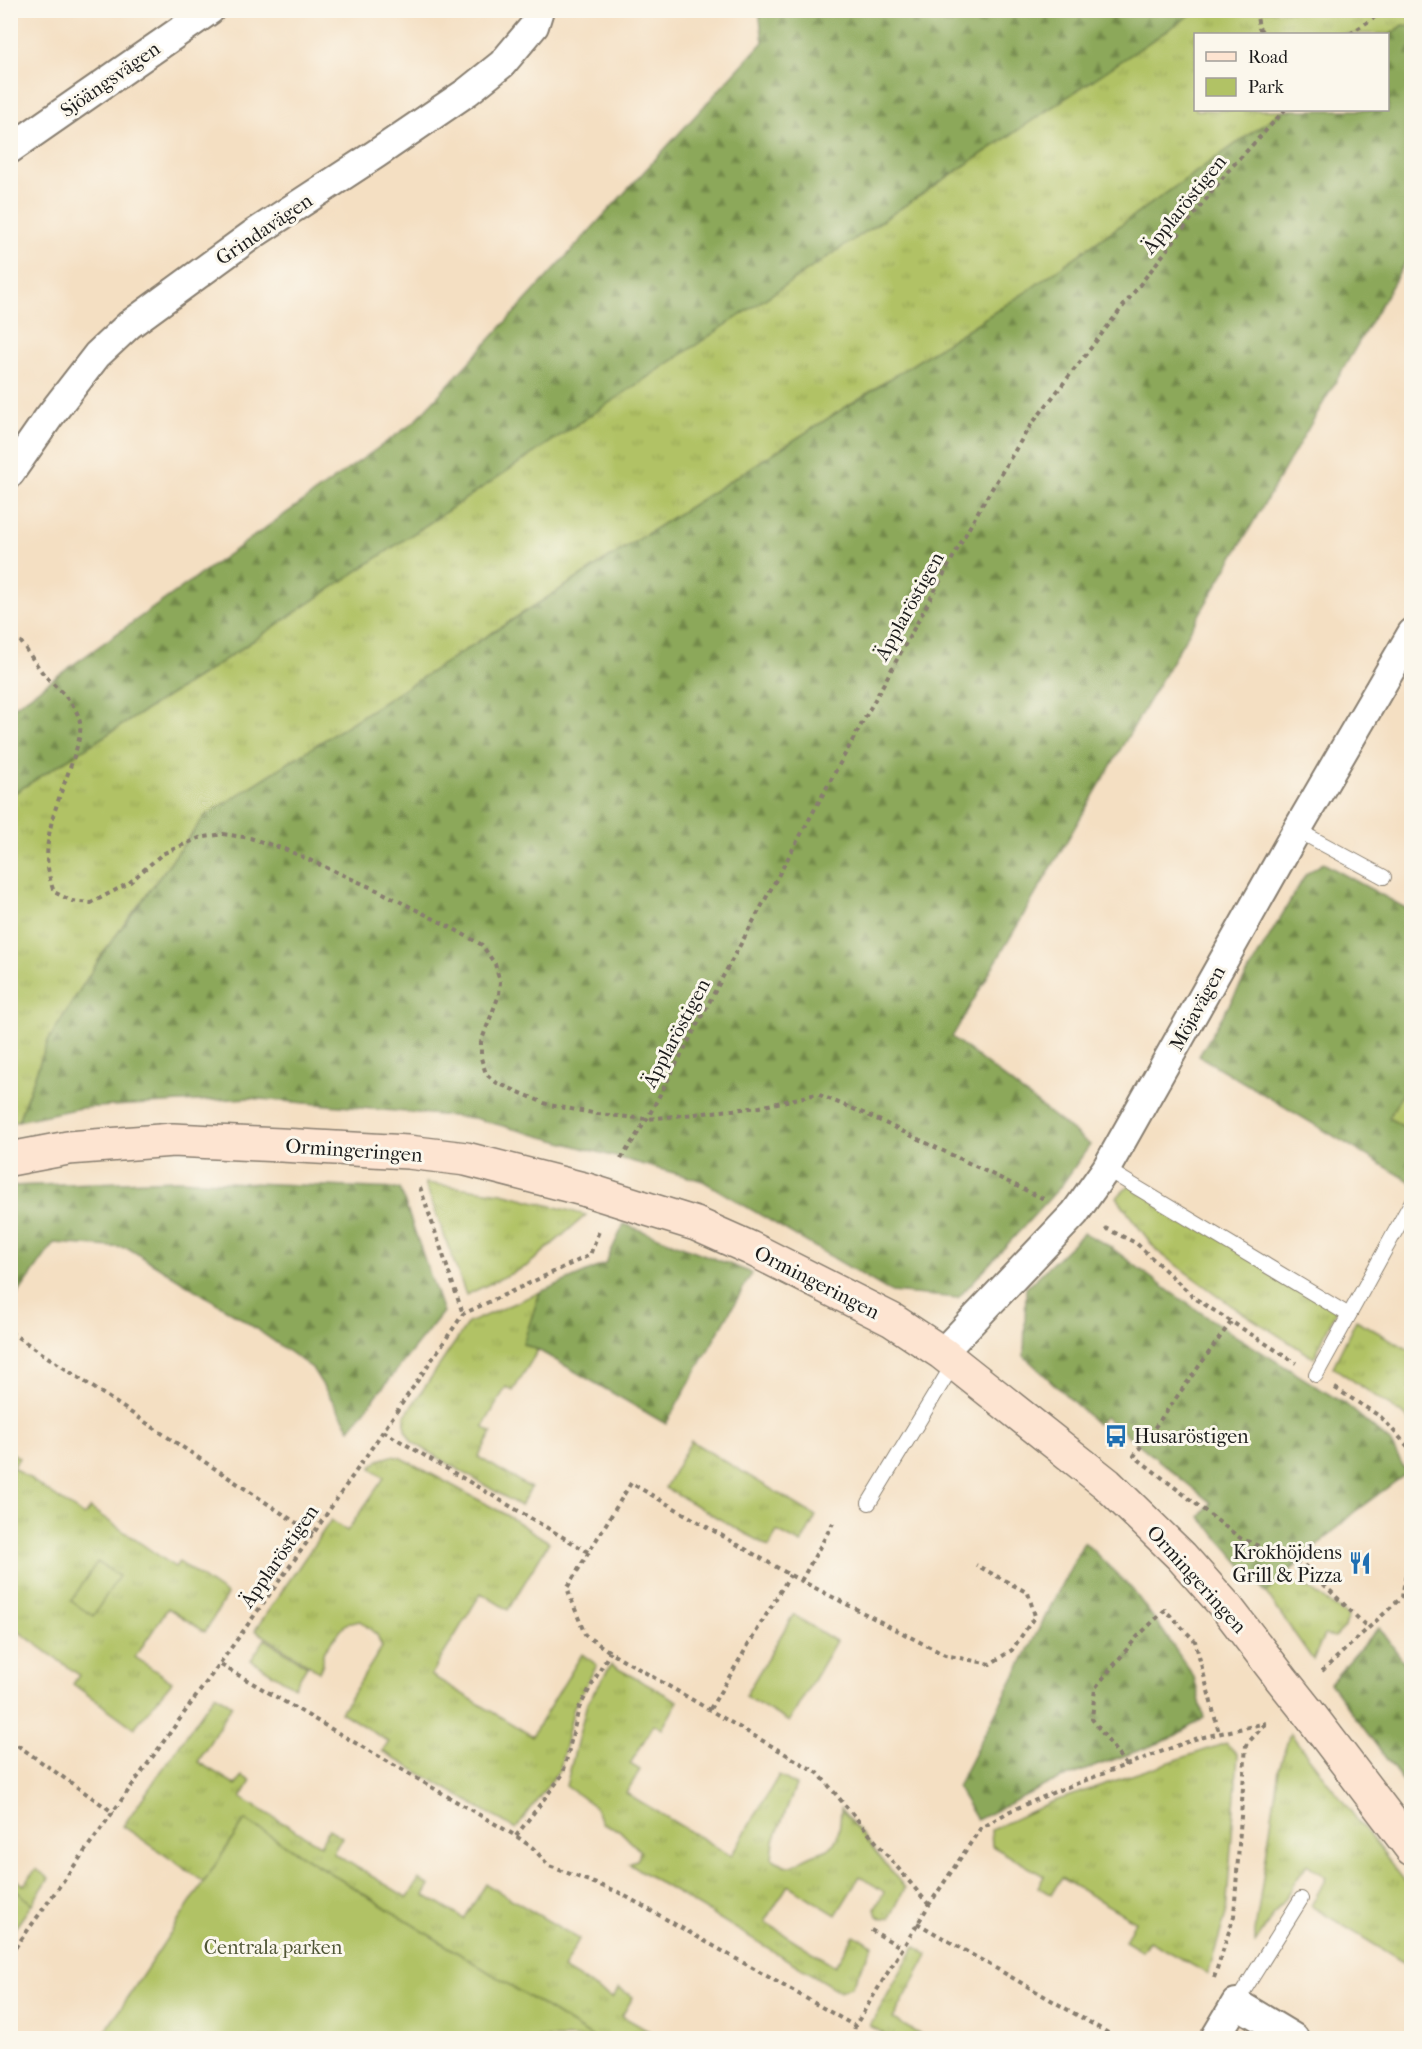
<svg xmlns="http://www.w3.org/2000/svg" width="1422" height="2049" viewBox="0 0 1422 2049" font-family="'IM FELL French Canon',serif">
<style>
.grass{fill:url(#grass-tufts);stroke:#666f40;stroke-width:1.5}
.forest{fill:url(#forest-firs);stroke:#54623b;stroke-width:1.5}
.park{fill:#b1c265;stroke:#666f40;stroke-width:1.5}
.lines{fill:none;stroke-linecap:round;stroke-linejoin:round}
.lane-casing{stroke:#887e6f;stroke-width:16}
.street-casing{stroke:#887e6f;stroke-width:32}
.secondary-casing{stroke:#887e6f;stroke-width:36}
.path{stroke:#887e6f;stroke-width:4;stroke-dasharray:4.5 4.5;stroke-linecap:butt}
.lane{stroke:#fff;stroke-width:14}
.street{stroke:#fff;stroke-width:28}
.secondary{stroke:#fde4d1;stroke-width:33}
.secondary-bridge-casing{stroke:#887e6f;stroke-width:36;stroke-linecap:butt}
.secondary-bridge{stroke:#fde4d1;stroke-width:33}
.labels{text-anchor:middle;stroke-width:6;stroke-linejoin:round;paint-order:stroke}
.street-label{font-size:20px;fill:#1c1c1c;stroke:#fbf7ec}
.poi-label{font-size:20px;fill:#1c1c1c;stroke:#fbf7ec;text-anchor:start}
.park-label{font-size:20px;fill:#505636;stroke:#fbf7ec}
</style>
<defs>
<pattern id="grass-tufts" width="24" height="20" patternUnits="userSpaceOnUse" patternTransform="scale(1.5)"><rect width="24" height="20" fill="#b1c265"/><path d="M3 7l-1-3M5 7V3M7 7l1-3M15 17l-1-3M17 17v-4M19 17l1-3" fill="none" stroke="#98a657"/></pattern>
<pattern id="forest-firs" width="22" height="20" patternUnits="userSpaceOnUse" patternTransform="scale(1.5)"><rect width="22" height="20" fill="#8ca85a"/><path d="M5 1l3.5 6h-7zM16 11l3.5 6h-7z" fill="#72884a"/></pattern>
</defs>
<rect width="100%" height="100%" fill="#fbf7ec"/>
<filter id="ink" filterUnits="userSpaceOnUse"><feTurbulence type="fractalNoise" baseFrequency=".0167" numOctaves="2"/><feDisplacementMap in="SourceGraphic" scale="12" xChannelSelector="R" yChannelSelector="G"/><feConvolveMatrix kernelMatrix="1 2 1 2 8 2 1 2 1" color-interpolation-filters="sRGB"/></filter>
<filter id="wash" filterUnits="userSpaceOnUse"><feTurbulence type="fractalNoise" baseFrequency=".008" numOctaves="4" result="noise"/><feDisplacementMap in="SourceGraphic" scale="24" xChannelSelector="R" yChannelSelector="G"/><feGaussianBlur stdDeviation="1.35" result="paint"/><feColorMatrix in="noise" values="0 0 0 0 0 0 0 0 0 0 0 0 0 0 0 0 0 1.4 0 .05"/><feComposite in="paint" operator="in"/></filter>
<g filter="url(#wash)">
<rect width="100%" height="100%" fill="#f4dfc2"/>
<g class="grass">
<path d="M1196,11h215v16l-8,-2 -15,11v-2h-192v76h88l-261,184 -818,522 -102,137 -55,88 -30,80 -7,2v-328l192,-121z"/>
<path d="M425,1183l77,10 84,22 -59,51 -61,29z"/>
<path d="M1132,1183l205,125 -23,50 -82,-52 -75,-55 -27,-35 -13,-19z"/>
<path d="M540,1292l-17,52 15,6 -25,41 -7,-4 -23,40 9,6 -14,24 53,31 -11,18 -108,-64 -7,-12v-14l63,-93z"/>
<path d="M1356,1320l55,31v73l-2,-5 -76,-52z"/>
<path d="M691,1441l125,75 -15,28 -24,-13 -8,16 -104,-59z"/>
<path d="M11,1452l8,6 -6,9 71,49 6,-8 85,59 4,-5 48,33 -22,37 -37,-24 -33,49 37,25 -38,46 -61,-44 6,-9 -68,-49z"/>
<path d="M392,1456l10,2 99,54 48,30 -41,68 -27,-17 -50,82 101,61 50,-82 15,11 -23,42 -14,62 -44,60 -134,-78 7,-9 -48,-30 41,-65 -5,-12 -17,-14 -14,3 -23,28v12l-4,8 -64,-42 76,-110 16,11 37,-53 -13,-10 8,-8z"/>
<path d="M1282,1579l25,8 41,29 -3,11 -10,10 -11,-2 -11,25 -47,-67z"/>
<path d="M611,1665l67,36 -16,28 -8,-5 -24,40 10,6 -14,23 105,63 48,-81 17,10 -22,56 -2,17c23,15 18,6 38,-2 5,-3 13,-4 18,-7 12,-8 12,-26 13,-40l64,79 -15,30 -7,1 -6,-3 -2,-7 9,-17 -24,-16 -24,39 -48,-30 -23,37 70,44 19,-31 19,10 -22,42 -12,4 -210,-127 9,-5 2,-8 -21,-21 -17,-7 -8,-17 -28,-20 21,-83z"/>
<path d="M215,1694l17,11 -34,57 38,23 6,-9 9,5 -10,17 79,47 9,-16 13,8 -9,16 75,45 11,-19 11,7 -6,9 40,24 22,-35 93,55 -16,30 49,29 7,-10 14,9 -11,19 39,22h-67l-349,-218 -41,62 -81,-56z"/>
<path d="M1290,1733l121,156v78l-100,-61 15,-28 -19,-14 -52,79v-11l24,-163z"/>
<path d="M1226,1743l12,12 -12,159 -18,60 -59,-33 -7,10 -17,-10 10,-20 -74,-43 -10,17 -13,-8 6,-11 -52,-30 -1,-16 58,-27z"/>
<path d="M36,1869l13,9 -17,26 -17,-14 -4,-1 -1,-13 14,9z"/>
<path d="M915,1946l13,9 -35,64 33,19h-46l3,-5 -13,-7z"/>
</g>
<g class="forest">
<path d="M759,11h437l-993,663 -192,121v-86l402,-286 350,-381z"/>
<path d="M1404,25l8,2 -1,226 -459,784 138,108 -29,41 -103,112 -67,-6 -188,-111 -229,-63 -225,-20 -169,10 -62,13 30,-80 55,-88 102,-137 818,-522 261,-184h104v-74z"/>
<path d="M1323,863l88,48v166l-22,41 22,13v51l-212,-126 107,-182z"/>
<path d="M176,1180l224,9 43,123 -93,117 -38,-61 -73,-51 -111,-69 -74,-5 -43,61v-118z"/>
<path d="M624,1224l128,49 -86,151 -128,-74 -15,-6 17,-52 65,-28z"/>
<path d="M1084,1233l25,13 60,45 70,47 109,68 42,36 17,31 -54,40 -87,80 -66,-76 11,-14 -106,-86 -8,7 -73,-68 2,-68z"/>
<path d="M1084,1542l48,47 31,42 31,46 10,41 -34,21 -120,44 -73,37 -20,-33z"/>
<path d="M1379,1627l32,45v120l-81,-109z"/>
</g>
<g class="park">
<path d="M1411,1077v54l-22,-13z"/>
<path d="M97,1562l22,14 -26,40 -22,-15z"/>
<path d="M793,1615l43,26 -47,81 -44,-26z"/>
<path d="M265,1639l42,27 -13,21 -43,-27z"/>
<path d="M245,1820l349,218h-493z"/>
<path d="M11,1889l4,1 17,14 -21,30z"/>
</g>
</g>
<g filter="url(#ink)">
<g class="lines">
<g class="lane-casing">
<g id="lane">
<path d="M1297,830l87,47"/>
<path d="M1106,1169l243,146"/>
<path d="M1316,1375l96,-174"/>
<path d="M869,1503l85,-140"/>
<path d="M1236,2003l65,-104"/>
</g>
</g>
<g class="street-casing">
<g id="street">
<path d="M10,149l200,-139"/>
<path d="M10,473l39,-56 48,-62 32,-30 123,-90 124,-81 91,-62 35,-28 32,-38 5,-16"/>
<path d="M942,1353l133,-140 31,-44 191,-339 115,-197"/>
<path d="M1215,2038l21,-35 58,35"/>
</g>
</g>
<g class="secondary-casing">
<g id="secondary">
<path d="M10,1159l58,-11 105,-8 108,5 127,7 58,7 121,31"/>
<path d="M641,1207l55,17 54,24 142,72 50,33 165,131 74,72 46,52 53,69"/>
<path d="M1307,1711l105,138"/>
</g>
</g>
<g class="path">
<path d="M1256,10l3,18 6,6"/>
<path d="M1350,34l35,-24"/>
<path d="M10,626c11,16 21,31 32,46 12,15 31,27 37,46 4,13 -2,29 -6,41 -15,45 -37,85 -19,133l18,9 19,2 38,-20 33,-29 37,-16 24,-4 27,4 37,12 92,41 75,38 28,16 13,19 5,18 -1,13 -18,47v16l5,16 11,9 52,22 49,9 49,5 113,-12 57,-13 51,21 176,84"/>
<path d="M621,1159l26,-40 74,-139 258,-470 49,-81 200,-258 57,-61"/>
<path d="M420,1187l43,127"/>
<path d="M1105,1228l31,15 60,56 100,64"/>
<path d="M1231,1322l-97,134 106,82 64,27 64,63"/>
<path d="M10,1332l303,202"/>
<path d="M1335,1388l46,29 31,34"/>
<path d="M383,1431l205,121"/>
<path d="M801,1581l32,-58"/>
<path d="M1402,1597l10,-4"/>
<path d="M221,1665l295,171 17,12 16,18 69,26 237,134"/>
<path d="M1322,1671l80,-74 10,-57"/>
<path d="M710,1709l80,-134"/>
<path d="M10,1740l104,73"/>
<path d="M1126,1765l-34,-46 3,-31 42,-51 28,-27 30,31 24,92"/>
<path d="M516,1836l47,-62 16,-66 31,-56"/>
<path d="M929,1905l-111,-132 -208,-121 -25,-17 -18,-47 64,-105 159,92 155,80 45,9 22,-14 23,-34 -7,-23 -52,-28"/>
<path d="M917,1923l200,115"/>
<path d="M871,1930l31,18"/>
<path d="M10,1955l303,-421 150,-220 127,-59 9,-24"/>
<path d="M1214,1978l20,-62 12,-171 19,-21"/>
<path d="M853,2038l2,-12 74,-121 51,-76 30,-18 47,-20 138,-52 71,-16"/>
</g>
<use href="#lane" class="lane"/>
<use href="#street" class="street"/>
<use href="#secondary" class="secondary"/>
<g class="secondary-bridge-casing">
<g id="secondary-bridge">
<path d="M587,1190l54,17"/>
<path d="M1280,1677l27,34"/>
</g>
</g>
<use href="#secondary-bridge" class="secondary-bridge"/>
</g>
</g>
<defs>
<g id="bus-bare" transform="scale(1.8)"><path d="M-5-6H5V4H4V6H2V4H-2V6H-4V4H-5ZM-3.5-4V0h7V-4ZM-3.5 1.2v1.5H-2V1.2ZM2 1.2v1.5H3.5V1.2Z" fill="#1f6fb2" stroke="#fbf7ec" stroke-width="2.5" paint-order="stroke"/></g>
<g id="restaurant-bare" transform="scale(1.8)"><path d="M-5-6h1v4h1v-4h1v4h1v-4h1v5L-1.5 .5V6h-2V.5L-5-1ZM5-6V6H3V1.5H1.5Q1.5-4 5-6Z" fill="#1f6fb2" stroke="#fbf7ec" stroke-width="2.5" paint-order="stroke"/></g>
</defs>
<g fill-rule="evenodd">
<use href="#bus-bare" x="1116" y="1436"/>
<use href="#restaurant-bare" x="1360" y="1563"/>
</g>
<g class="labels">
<g class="street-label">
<text transform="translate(110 79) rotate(-35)" y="7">Sjöängsvägen</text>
<text transform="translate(1184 204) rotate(-51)" y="7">Äpplaröstigen</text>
<text transform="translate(264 229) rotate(-34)" y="7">Grindavägen</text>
<text transform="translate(909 606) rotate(-61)" y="7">Äpplaröstigen</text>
<text transform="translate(1197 1008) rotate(-61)" y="7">Möjavägen</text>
<text transform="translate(676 1033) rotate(-62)" y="7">Äpplaröstigen</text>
<text transform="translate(354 1150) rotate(4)" y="7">Ormingeringen</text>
<text transform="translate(817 1282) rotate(27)" y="7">Ormingeringen</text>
<text transform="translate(279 1556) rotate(-55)" y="7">Äpplaröstigen</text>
<text transform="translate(1197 1579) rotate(48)" y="7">Ormingeringen</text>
</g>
<g class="poi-label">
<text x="1134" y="1443">Husaröstigen</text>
<text x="1342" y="1559" text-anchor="end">Krokhöjdens<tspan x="1342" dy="23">Grill &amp; Pizza</tspan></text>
</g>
<g class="park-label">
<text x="273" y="1954">Centrala parken</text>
</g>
</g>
<rect width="1422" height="2049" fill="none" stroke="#fbf7ec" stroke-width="36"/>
<rect x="1194" y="33" width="195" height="78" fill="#fbf7ec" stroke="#a29f99" stroke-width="1.5"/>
<rect x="1206" y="52" width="30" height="9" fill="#fde4d1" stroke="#a29f99" stroke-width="1.5"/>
<text x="1248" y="63" font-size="18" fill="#1c1c1c">Road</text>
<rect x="1206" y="78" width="30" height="18" fill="#b1c265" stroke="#a29f99" stroke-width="1.5"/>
<text x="1248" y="93" font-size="18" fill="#1c1c1c">Park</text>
</svg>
